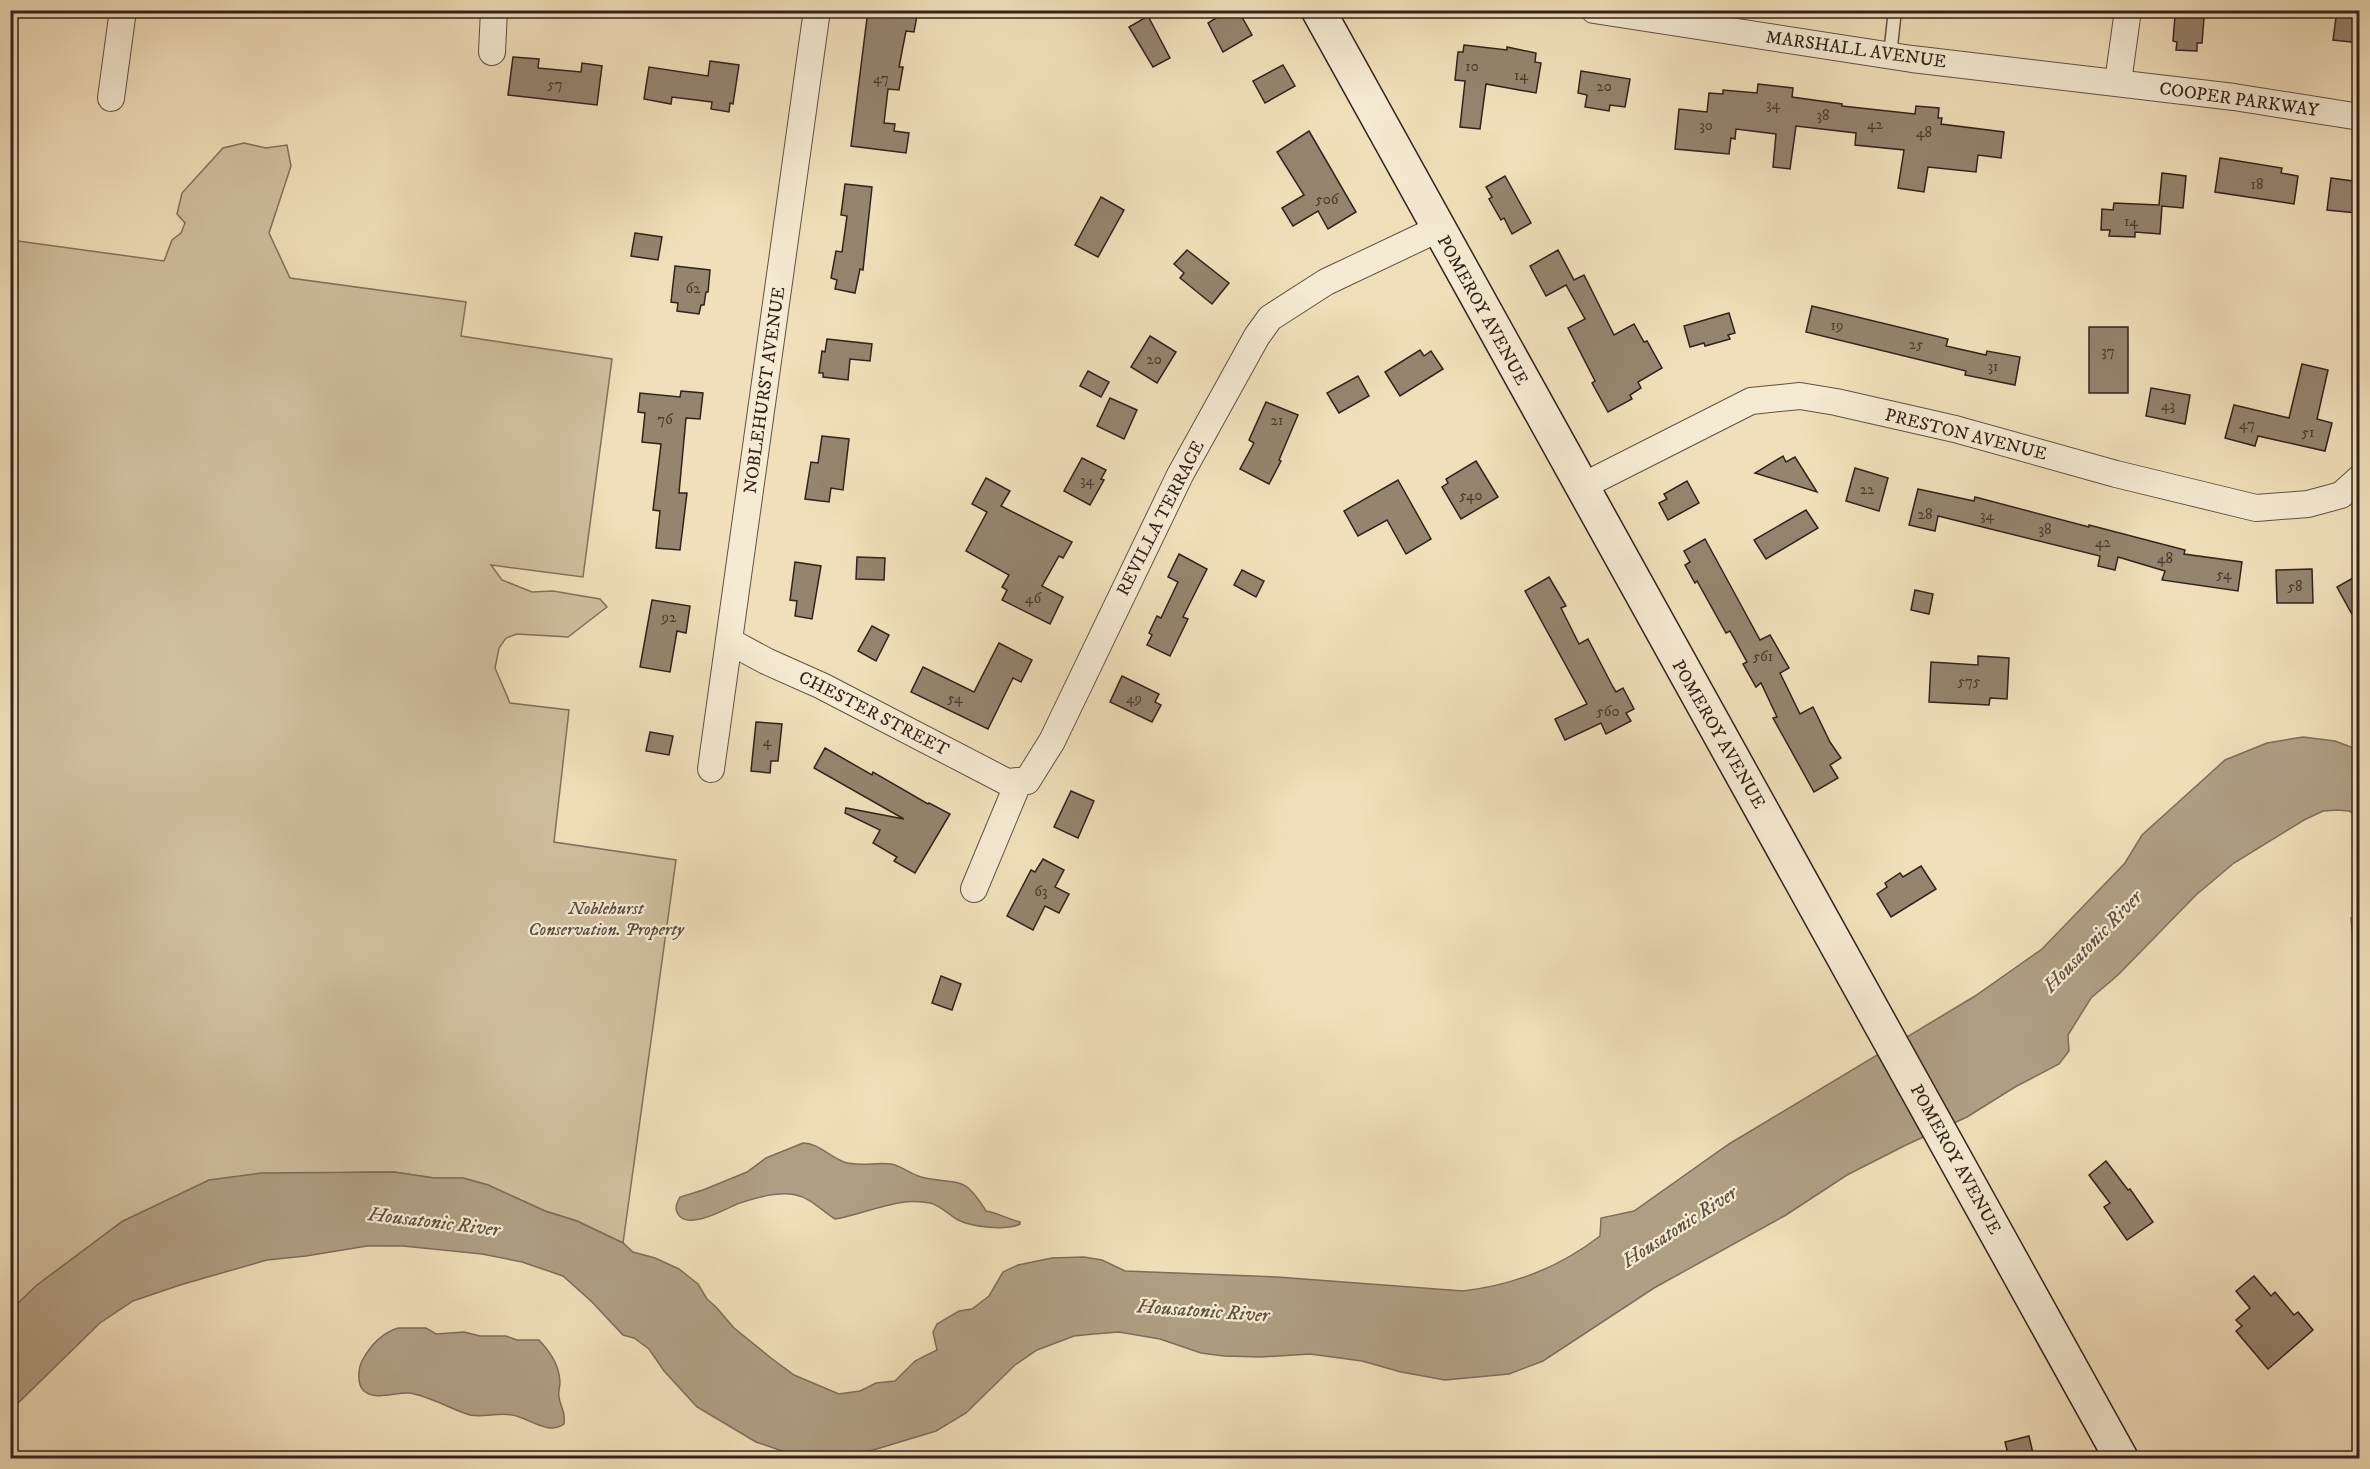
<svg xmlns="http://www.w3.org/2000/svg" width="2370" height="1469" viewBox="0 0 2370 1469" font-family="'IM FELL DW Pica',serif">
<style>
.green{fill:#d0bf9f;stroke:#82705d;stroke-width:1.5}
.water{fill:#b09f84;stroke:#7e6d5a;stroke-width:1.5}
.building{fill:#95846e;stroke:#33221b;stroke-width:1.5}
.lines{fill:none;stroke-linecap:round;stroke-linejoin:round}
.lane-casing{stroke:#625143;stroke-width:15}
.street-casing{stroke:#625143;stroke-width:28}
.secondary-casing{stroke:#33221b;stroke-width:36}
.lane{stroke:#f5ead2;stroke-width:12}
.street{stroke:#f5ead2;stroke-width:26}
.secondary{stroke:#f5ead2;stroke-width:33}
.labels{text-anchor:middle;stroke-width:4.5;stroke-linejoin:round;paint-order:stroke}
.number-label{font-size:15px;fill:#4c3a30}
.street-label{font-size:18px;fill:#33221b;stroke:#f5ead2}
.park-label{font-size:18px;font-style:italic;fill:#5a493c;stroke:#f5ead2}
.water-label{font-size:20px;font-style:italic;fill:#5f4e40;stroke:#f5ead2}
</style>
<rect width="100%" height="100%" fill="#f0dfba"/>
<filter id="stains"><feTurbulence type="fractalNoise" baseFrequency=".00333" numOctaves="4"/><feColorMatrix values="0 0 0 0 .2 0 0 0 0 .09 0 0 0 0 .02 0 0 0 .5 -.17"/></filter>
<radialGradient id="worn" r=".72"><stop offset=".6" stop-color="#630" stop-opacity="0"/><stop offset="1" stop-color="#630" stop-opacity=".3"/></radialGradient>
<g class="green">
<path d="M244,143l22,5 21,-3 4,21 -22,67 21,45 176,24 -5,34 151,23 -29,218 -92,-12 11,15 30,12 21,-1 47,8 7,8 -39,30 -51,-3 -11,4 -7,10 -4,20 15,35 59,7 -15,132 122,18 -53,383 -46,-22 -32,-10 -57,-26 -25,-7h-29l-40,-6 -74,1 -197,48 -86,64 -26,25v-1070l153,21 8,-21 9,-7 4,-10 -8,-9 5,-21 41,-45z"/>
<path d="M2359,913v97l-8,-92z"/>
</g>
<g class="water">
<path d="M2303,737l32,4 24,9v66l-10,-5 -12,-1 -14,1 -19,9 -70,43 -38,32 -78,80 -27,23 -23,37 1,16 -10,13 -44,23 -48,30 -61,28 -59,30 -61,40 -132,73 -111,73 -34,13 -64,6 -44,-8 -39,-11 -52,-7 -49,3 -37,-1 -23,-3 -41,-14 -41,-7 -25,2 -20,2 -37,14 -22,15 -49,48 -30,18 -66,20 -35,4 -50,-3 -29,-10 -59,-35 -33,-36 -15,-22 -15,-11 -11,-3 -31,-33 -29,-26 -41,-14 -40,-8 -79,-8h-36l-61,10 -39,4 -87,25 -47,16 -33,22 -89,87v-100l26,-25 86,-64 86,-41 52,-7 133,-1 40,6h29l25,7 57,26 32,10 46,22 10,9 22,6 24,11 19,15 9,15 9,8 18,21 37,30 23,17 45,19 21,-3 16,-8 19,-2 20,-20 22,-11 -4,-18 4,-8 22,-13 13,-2 17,-13 14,-24 15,-7 34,-7 32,-1 18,3 23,11 152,6 186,14c51,-6 97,-24 137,-55l1,-18 33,-7 95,-67 246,-148 67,-47 83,-86 17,-28 83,-75 42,-17z"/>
<path d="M803,1143c16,0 26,14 41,19 14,5 32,0 47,2 11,2 19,10 30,13 39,9 41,-4 65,34 12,2 22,8 34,11v2c-14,7 -48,3 -62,-4 -9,-5 -18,-15 -28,-17 -32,-7 -64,11 -95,16 -13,-8 -24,-21 -39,-24 -18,-4 -42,3 -59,9 -11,5 -50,27 -59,10 -4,-6 -1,-11 2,-17l23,-7 44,-18 19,-14z"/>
<path d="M398,1328h28l10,6 28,-2 16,4h26l11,4h22c11,12 20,24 21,42 0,5 -2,10 -1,15 1,10 7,13 5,27 -15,12 -37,-7 -52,-9 -14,-3 -28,3 -42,0 -20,-6 -40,-19 -61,-22 -14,-1 -33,8 -45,-2 -7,-6 -6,-22 -2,-30 8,-15 20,-28 36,-33z"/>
</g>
<g class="building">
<path d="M868,10h50l-4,22 -8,-1 -7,36h4l-4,23 -11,-1 -4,34 11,1 -1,7 15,2 -3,20 -55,-7z"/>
<path d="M1229,10h9l14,25 -29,17 -15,-29z"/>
<path d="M2337,10h23v33l-27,-3z"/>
<path d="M1148,16l22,42 -17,9 -24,-40z"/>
<path d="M2175,16l29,2 -2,25h-5v8l-21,-1 1,-8 -4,-1z"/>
<path d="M1464,45l43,5v-3l29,6 -1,9 6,1 -5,30 -50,-9 -6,45 -20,-2 5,-46 -10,-1 3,-28h5z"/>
<path d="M513,57l26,2 -1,9 43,4 1,-9 20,3 -5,39 -89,-10z"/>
<path d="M710,61l29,4 -6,39 -3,-1 -1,9 -18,-3 1,-7 -40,-5 -1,7 -27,-5 5,-32 59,9z"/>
<path d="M1283,65l12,21 -30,17 -12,-22z"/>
<path d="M1581,71l49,8 -5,28 -15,-2 -1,6 -24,-4 2,-12 -9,-2z"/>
<path d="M1758,84l35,4 -1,9 50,7v2l73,8 1,-8 23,2 -1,10h4l-1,6 63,8 -3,26 -23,-3 -2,17 -48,-5 -4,25 -26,-4 6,-38 -49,-5 1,-12 -60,-7 -6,43 -17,-2 3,-33 -40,-5 -1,10 -4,-1 -2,16 -54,-5 4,-40 28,3 2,-19 14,1v-4l34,3z"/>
<path d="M1309,131l47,81 -28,17 -10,-18 -25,15 -11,-18 22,-13 -27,-43z"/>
<path d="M2220,158l62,10 -1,5 17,3 -4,28 -79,-12z"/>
<path d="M2162,173l24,3 -3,32 -21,-2 -2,28 -25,-2v5l-26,-1 1,-6h-9l1,-21 11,1 1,-7 45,2z"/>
<path d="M1505,176l26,47 -19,11 -8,-16 -3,2 -12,-21 3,-2 -6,-10z"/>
<path d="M2331,178l29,4 -3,31 -30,-3z"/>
<path d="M845,184l27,3 -9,83 -3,-1 -5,24 -20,-4 2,-9 -6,-2 5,-27 6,1 5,-36 -6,-1z"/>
<path d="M1101,197l23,13 -26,47 -23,-12z"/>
<path d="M635,233l27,4 -4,23 -27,-4z"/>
<path d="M1187,250l42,33 -17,21 -32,-26 4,-5 -10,-9z"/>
<path d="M1558,250l16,30 10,-5 30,60 20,-11 10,18 3,-1 15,27 -24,14 3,6 -11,7 2,4 -24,13 -16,-29 3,-2 -27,-53 17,-9 -19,-34 -20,11 -16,-30z"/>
<path d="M675,266l35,4 -2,22h-2l-2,13h-3l-2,9 -22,-3 1,-8 -7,-1z"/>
<path d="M1812,306l136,33 -2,7 40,9 1,-4 33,6 -5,28 -50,-10 1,-4 -160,-39z"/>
<path d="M1729,313l6,20 -7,2 2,4 -25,7 -1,-3 -14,4 -6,-21z"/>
<rect x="2089" y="327" width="39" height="66"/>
<path d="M1150,336l26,16 -19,31 -26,-16z"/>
<path d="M827,339l45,5 -2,17 -20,-2 -2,21 -25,-3v-4h-4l3,-22 3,1z"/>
<path d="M1420,350l4,6 7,-5 12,18 -43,27 -15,-24z"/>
<path d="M2302,364l26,6 -11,49 15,4 -7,28 -67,-15 -3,10 -30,-8 9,-33 55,13z"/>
<path d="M1088,371l21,11 -8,15 -21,-11z"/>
<path d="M1358,376l11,20 -30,17 -12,-20z"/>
<path d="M2151,388l39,7 -5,29 -39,-8z"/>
<path d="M681,391l22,2 -3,26 -14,-1 -7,75h8l-7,57 -24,-2 4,-37 -7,-1 8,-66 -19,-2 3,-29 -7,-1 2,-19 40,4z"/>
<path d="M1110,398l27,12 -13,29 -27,-13z"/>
<path d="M1266,402l32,13 -19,45 2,1 -12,23 -29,-15 14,-26 -5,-3z"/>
<path d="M822,436l27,3 -6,51 -12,-2 -2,14 -24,-3 6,-37 7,1z"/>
<path d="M1783,456l3,6 9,-5 22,35 -62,-19z"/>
<path d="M1082,458l24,12 -5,9 3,1 -14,25 -26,-14z"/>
<path d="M1476,461l22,36 -37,22 -19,-32 6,-4 -2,-4z"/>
<path d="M1855,468l33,10 -9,33 -33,-10z"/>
<path d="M986,478l24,13 -9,15 71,36 -9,16 -4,-2 -17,30 21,11 -13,27 -48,-24 5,-10 -5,-3 7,-12 -43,-24 21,-39 -15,-8z"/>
<path d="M1398,480l33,59 -25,15 -19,-34 -29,16 -14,-25z"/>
<path d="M1687,481l12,22 -31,17 -9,-17 8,-4 -3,-5z"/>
<path d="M1918,489l56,12 1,-4 114,30v-2l96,25 -1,4 58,8 -4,29 -76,-11 3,-9 -47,-14 -3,13 -17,-4 2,-10 -162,-40 -3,15 -26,-6z"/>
<path d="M1806,510l12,18 -52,31 -12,-19z"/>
<path d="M1705,539l55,101 10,-5 19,33 -9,5 20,41 13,-7 17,35 11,16 -11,7 8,13 -24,14 -41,-74 4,-1 -16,-34 -5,4 -13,-23 4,-2 -17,-31 -4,2 -29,-52 -2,2 -10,-18 5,-3 -6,-11z"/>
<path d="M1179,554l28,15 -24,48 5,2 -18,37 -23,-11 5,-10 -3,-2 8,-17 4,2 17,-36 -10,-5z"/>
<path d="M857,557l28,1 -1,22 -28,-1z"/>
<path d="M795,562l26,4 -9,53 -17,-3 2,-15 -7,-1z"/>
<path d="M2312,569l1,34h-36l-1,-33z"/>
<path d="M1242,570l22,11 -8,16 -22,-12z"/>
<path d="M2360,574v55l-23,-42z"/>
<path d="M1549,577l17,29 -5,2 18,36 9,-5 25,48 3,5 7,-4 11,21 -8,4 5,8 -25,13 -5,-11 -36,17 -10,-21 32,-15 -62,-113z"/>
<path d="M1915,590l18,4 -4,20 -18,-4z"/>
<path d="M652,600l38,6 -4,27 -9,-2 -7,41 -30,-5z"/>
<path d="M872,626l17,9 -13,26 -18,-10z"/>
<path d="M999,643l33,17 -11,22 -8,-4 -25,51 -77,-37 12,-25 51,25z"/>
<path d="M1978,656l31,2 -2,41 -17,-1 -1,7 -60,-3 2,-40 47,3z"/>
<path d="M1122,676l37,18 -4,8 6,3 -9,17 -42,-20z"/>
<path d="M756,722l26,2 -4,37h-7l-1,12 -19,-2z"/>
<path d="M650,732l23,4 -4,19 -23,-4z"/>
<path d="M825,748l47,27 1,-3 55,32 1,-1 21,11 -35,59 -21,-12 3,-4 -24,-14 7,-13 -35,-17 1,-5 58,11 -90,-51z"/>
<path d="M1071,791l23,10 -16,37 -24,-11z"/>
<path d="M1043,859l21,11 -9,17 14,7 -10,19 -14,-7 -12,24 -26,-14 24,-46 4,2z"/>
<path d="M1921,866l15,23 -45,28 -14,-23 10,-7 -2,-4 15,-10 3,4z"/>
<path d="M941,976l20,8 -9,26 -20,-7z"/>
<path d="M2106,1161l22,29 2,-1 23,33 -26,18 -23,-33 6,-4 -21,-28z"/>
<path d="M2254,1276l17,20 4,-4 19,23 4,-3 15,18 -45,39 -32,-38 6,-5 -6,-6 14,-12 -14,-17z"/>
<path d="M2029,1436l5,22h-25l-4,-16z"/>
</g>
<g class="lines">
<g class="lane-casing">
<path id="lane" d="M1890,55l5,-45"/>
</g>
<g class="street-casing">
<g id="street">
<path d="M1594,10l318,49 322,38 126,20"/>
<path d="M492,52l2,-42"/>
<path d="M2118,82l10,-72"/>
<path d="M111,98l12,-88"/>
<path d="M1581,487l170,-86 49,-5 36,6 119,27 161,45 140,34 52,-4 33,-9 19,-17"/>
<path d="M729,641l37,20 56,25 185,96 12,-1"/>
<path d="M711,769l106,-759"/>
<path d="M974,889l45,-108h8l25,-40 128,-266 77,-139 13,-18 56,-36 112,-53"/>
</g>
</g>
<g class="secondary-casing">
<path id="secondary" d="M1318,10c266,484 537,965 803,1448"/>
</g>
<use href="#lane" class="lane"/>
<use href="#street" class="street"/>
<use href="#secondary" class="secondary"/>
</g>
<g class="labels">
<g class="number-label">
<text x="1472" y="71">10</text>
<text x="1521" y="80">14</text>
<text x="881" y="83">47</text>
<text x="555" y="89">57</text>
<text x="1604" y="91">20</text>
<text x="1773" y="109">34</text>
<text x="1823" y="120">38</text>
<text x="1875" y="129">42</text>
<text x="1706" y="130">30</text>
<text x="1924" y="137">48</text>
<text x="2257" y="189">18</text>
<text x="1327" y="204">506</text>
<text x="2131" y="226">14</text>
<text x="693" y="293">62</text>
<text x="1837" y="330">19</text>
<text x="1916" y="349">25</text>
<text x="2108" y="356">37</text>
<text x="1154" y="364">20</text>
<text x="1993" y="371">31</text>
<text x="2168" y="410">43</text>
<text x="665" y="424">76</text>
<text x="1277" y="425">21</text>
<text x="2247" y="429">47</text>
<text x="2308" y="437">51</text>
<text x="1087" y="485">34</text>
<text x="1867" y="494">22</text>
<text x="1471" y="500">540</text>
<text x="1925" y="519">28</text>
<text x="1987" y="520">34</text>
<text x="2045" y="534">38</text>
<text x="2103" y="547">42</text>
<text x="2165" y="563">48</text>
<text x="2224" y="579">54</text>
<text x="2295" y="591">58</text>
<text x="1033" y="603">46</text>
<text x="669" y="622">92</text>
<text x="1763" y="661">561</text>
<text x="1969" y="686">575</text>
<text x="955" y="703">54</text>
<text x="1134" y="703">49</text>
<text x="1608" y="716">560</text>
<text x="767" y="746">4</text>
<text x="1041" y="896">63</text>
</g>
<g class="street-label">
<text transform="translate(1856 49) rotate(8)" y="6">MARSHALL AVENUE</text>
<text transform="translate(2239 99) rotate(8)" y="6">COOPER PARKWAY</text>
<text transform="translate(1483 310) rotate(61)" y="6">POMEROY AVENUE</text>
<text transform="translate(764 390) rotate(-82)" y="6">NOBLEHURST AVENUE</text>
<text transform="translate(1966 434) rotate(14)" y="6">PRESTON AVENUE</text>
<text transform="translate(1160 518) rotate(-63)" y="6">REVILLA TERRACE</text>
<text transform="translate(874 713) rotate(27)" y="6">CHESTER STREET</text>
<text transform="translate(1719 734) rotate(60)" y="6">POMEROY AVENUE</text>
<text transform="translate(1956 1159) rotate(61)" y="6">POMEROY AVENUE</text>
</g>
<g class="park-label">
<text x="606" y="914">Noblehurst<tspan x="606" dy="21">Conservation. Property</tspan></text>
</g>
<g class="water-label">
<text transform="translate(2092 941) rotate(-46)" y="7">Housatonic River</text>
<text transform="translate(434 1221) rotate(7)" y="7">Housatonic River</text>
<text transform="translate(1679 1226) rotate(-33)" y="7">Housatonic River</text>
<text transform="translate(1203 1310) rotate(4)" y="7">Housatonic River</text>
</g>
</g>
<rect width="2370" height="1469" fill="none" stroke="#f0dfba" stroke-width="36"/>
<rect x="12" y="12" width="2346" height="1445" fill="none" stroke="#33221b" stroke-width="3"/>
<rect x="18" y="18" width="2334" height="1433" fill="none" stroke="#33221b" stroke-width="1.5"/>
<rect width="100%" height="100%" filter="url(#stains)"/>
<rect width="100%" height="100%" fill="url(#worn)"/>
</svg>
